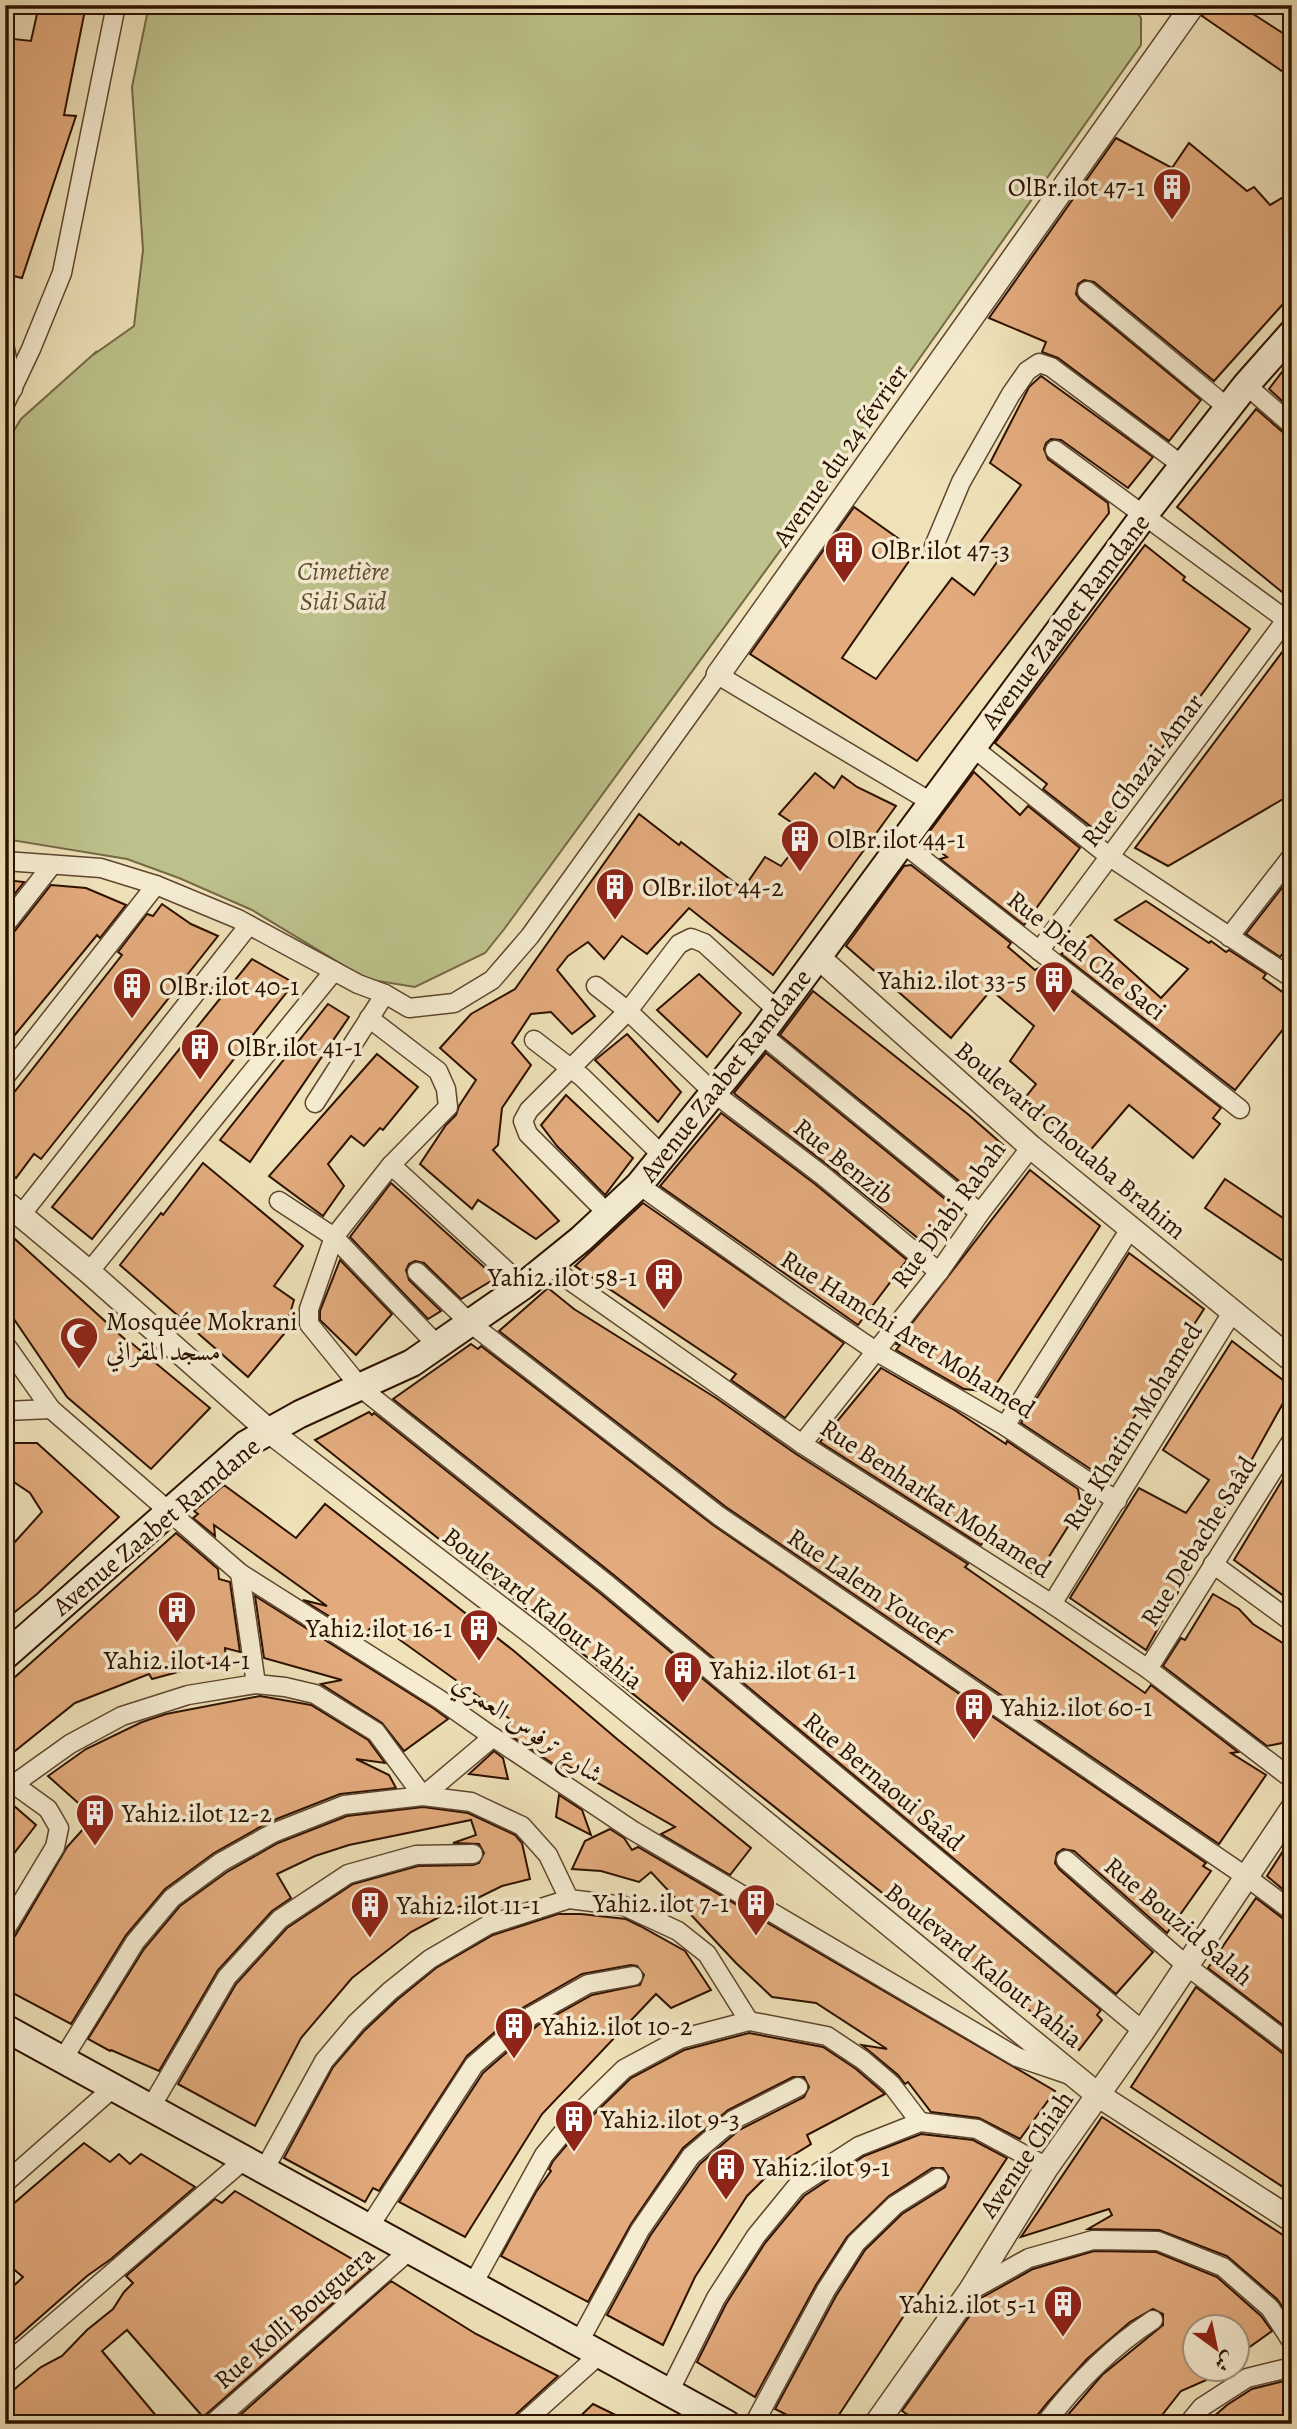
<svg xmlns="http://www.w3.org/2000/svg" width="1297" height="2429" viewBox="0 0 1297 2429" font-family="Alegreya,Amiri,serif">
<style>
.green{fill:#bdc28c;stroke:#756a46;stroke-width:2}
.building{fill:#e3ab7d;stroke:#2d1100;stroke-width:2}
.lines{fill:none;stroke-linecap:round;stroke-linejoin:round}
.minor-casing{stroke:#5e452e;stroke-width:21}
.tertiary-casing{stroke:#5e452e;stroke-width:26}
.secondary-casing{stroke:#2d1100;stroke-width:30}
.minor{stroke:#f5ecd2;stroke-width:18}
.tertiary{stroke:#f5ecd2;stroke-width:23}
.secondary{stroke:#f5ecd2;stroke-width:26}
.labels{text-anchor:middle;stroke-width:7;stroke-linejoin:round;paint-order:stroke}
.poi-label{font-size:26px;fill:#2d1100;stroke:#f5ecd2;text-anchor:start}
.street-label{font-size:26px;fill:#2d1100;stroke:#f5ecd2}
.park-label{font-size:26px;font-style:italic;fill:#5f4f31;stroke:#f5ecd2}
</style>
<rect width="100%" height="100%" fill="#efe2b9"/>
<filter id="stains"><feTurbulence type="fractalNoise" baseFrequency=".00286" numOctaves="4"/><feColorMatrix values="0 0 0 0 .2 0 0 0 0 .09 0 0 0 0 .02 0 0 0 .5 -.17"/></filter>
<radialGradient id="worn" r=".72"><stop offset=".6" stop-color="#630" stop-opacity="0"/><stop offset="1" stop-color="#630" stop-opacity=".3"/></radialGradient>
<path class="green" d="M149,5h982l10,13v27l-246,348 -390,535 -20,25 -70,34 -49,-8 -114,-69 -73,-32 -52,-19 -122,-20v-394l16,-26 76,-68 -4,4 41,-29 9,-76 -11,-163z"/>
<g class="building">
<path d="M39,5h47l-22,110 12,1 -54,162 -17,-4v-236l26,3z"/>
<path d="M1207,5h32l53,34v39l-90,-62z"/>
<path d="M1116,138l56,30 17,-25 58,48 7,-4 16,18 22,-13v102l-78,87 -120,-99 -10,-2 -6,4 -2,10 4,6 121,100 -32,41 -111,-83 -16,-6 4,-10 -57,-24z"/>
<path d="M1292,359v51l-23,-21z"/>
<path d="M1041,376l112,81 -25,31 -67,-48 -10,-1 -5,4 -2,6 4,10 60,44 1,10 -192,248 -167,-107 104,-147 62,44 -74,107 34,21 76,-101 22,17 25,-36 -20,-15 42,-59 -31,-22 39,-76z"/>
<path d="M1256,409l29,25 7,2v164l-115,-93z"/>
<path d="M1145,545l40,32 -2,3 67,49 -147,199 -5,-4 -4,5 -51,-40 4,-5 -52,-41z"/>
<path d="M1292,639v144l-5,7 3,5 -122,71 -33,-18z"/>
<path d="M974,772l46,43 8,-9 52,42 -56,77 -84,-66 7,-2 -23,-18z"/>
<path d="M815,773l19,15 8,-12 15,11 39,19 -123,169 -84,-67 -42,46 -25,-18 -18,23 -16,-17 -20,14 -11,14 38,46 -23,18 -21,-22 -20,2 -19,29 19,22 -29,43 -4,37 -5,5 66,71 -23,18 -58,-39 -6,9 -52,-45 26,-39 10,-10 3,-9 17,-26 -36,-32 31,-34 44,-25 124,-175 40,31 2,-3 62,47 22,-32 16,9 26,-33 -28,-19z"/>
<path d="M911,865l100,78 -3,4 27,23 6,-3 180,141 -8,10 7,6 -27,34 -64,-53 -42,49 -62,-56 11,-14 -26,-23 24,-35 -43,-36 -40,48 -105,-92 58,-80z"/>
<path d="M1292,875v67l-12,15 -34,-23z"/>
<path d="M5,880l19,2 -19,24z"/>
<path d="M51,885l35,3 40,17 -26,33 -3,-3 -92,112v-111l9,-4z"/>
<path d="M1146,901l63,42 2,-2 15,11 3,-2 37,24 -3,4 29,21v19l-57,72 -174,-136 30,-19 70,63 27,-29 -73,-49z"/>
<path d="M162,904l29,20 27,12 -177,223 -7,-5 -18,24 -11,-9v-65l117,-149 -4,-3 29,-38 6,2z"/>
<path d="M252,959l42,24 -202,256 -40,-32z"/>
<path d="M699,974l42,39 -34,44 -50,-47z"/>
<path d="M813,991l156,124 34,30 -32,41 -5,-3 -2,2 -184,-150z"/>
<path d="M328,1004l21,13 -99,145 -30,-22z"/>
<path d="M627,1034l54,58 -23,30 -63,-62z"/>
<path d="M766,1053l185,151 -27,39 -95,-77 -93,-71 -2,-2z"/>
<path d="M377,1054l41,33 -35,43 -3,-2 -16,18 -13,-10 -23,28 16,22 -21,30 -54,-40z"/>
<path d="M566,1095l67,63 -28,37 -48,-49 -16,-21z"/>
<path d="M721,1113l94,71 92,76 -49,65 -198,-139z"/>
<path d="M203,1163l100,83 -29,40 20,14 -10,34 -36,43 -128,-112 41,-52 2,2z"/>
<path d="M1030,1170l70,56 -109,166 -27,-3 -68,-39 4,-5 -4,-1z"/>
<path d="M1225,1179l67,45v43l-87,-59z"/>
<path d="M391,1183l18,16 87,79 -35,21 -37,-36 -9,-2 -6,3 -3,6 3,10 32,31 -13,8 -78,-82z"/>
<path d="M643,1203l201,140 -59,75 -54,-38 5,-6 -161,-108z"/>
<path d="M5,1230l123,112 1,-1 81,67 -59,61 -84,-72 -62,-91z"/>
<path d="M1129,1253l75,56 -102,158 -10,3 -71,-47z"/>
<path d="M340,1260l52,54 -36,41 -36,-35v-9z"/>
<path d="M548,1288l26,21 142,89 80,56 172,110 -3,3 180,126 6,-8 87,67 -7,1 35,22 -47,69 -493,-337 -227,-176z"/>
<path d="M1232,1341l60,46 -146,263 -76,-52 69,-110 47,25 23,-33 -46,-30z"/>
<path d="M471,1344l7,5 3,-3 232,179 493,338 -3,3 8,5 -44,62 -93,-82 -11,-2 -6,4 -2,10 4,6 94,83 -37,42 -501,-418 -222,-177z"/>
<path d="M881,1368l75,43 50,33 1,-3 71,48 3,17 -41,65 -8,2 -48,-33 -3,5 -161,-103z"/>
<path d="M369,1412l3,3 2,-2 227,181 500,416 -4,5 5,5 -23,30 -764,-610z"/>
<path d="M5,1443h32l82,74 -82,77 -32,26v-67l37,-41 -12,-19 -25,-17z"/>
<path d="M1292,1464v138l-58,-42z"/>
<path d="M224,1485l72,53 29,-34 189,147 103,88 134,109 -21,27 -69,-41 14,-7 -112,-64 4,10 -62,-41 9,-10 -139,-100 -12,15 -60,-37 24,6 -113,-81 1,11 -22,-18 5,-4 -4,-3z"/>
<path d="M176,1533l42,36 1,10 11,3 10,70 -15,-4 1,11 -74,20 -3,-5 -74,29 -60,48 -10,-7v-58z"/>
<path d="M1213,1594l26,15 14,15 39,25v86l-5,7 -20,4 -104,-80 18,-28 4,2z"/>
<path d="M255,1596l178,112 15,11 -44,32 -22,-28 -61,-39 21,-4 -78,-22z"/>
<path d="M260,1696l51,9 57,35 17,23 -29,-4 33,16 7,13 -56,6 -71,28 -55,31 -49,36 -39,46 -55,89 -66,-35v-48l10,-5 52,-89 27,-30 -46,-41 38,-27 56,-27 24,-8z"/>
<path d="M494,1751l9,7 5,21 -39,-5z"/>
<path d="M559,1795l23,15 9,25 -35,-18z"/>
<path d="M5,1798l31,27 -31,40z"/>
<path d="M423,1807l45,6 47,22 7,8 8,36 -28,7 -59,29 -32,17 -59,46 -51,60 -46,88 -77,-42 58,-100 51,-56 66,-44 65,-18 55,-1 6,-2 5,-10 -5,-9 -26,-1 23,-8 -5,-15 -122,25 -34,11 -38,18 14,24 -19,13 -54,59 -59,101 -48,-21 -1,1 -22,-12 56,-90 36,-43 47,-34 51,-29 69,-27z"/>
<path d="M610,1829l14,9 8,12 6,-3 417,244 -35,48 -41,-21 -48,-6 -23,-30 -3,2 -7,-9 -36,-30 25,4 -71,-46 -44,-6 -36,-34 -85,-91 -12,10 -38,-11 -29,-2 13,-28z"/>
<path d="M1292,1837v60l-25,-21z"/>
<path d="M1256,1898l29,22 7,2v110l-84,-64z"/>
<path d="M558,1914h23l45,5 14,7 45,25 26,39 -40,18 -15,-14 -114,120 -77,123 -66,-35 84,-129 55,-48 54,-30 48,-10 4,-10 -7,-9 -6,-1 -49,9 -58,33 -57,49 -88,135 -6,-3 -8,14 -81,-44 49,-91 31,-36 33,-31 39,-32 57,-33z"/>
<path d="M1196,1987l89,68 7,2v136l-161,-106z"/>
<path d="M749,2033l74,14 33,22 29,25 -78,41 4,9 -32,20 -32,32 -52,81 -32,68 -56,-30 43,-79 50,-72 39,-34 65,-33 5,-10 -5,-10h-11l-65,33 -45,38 -52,76 -43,78 -87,-46 35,-64 15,-21 -2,-2 4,-8 35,-41 43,-42 53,-28z"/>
<path d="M1102,2117l190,124v76l-2,1 -13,-19 -50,-43 -68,-26 -71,-1 24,-14 -3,-6 -88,28z"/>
<path d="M921,2134l52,6 34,18 -174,266h-28l-30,-15 61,-113 29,-46 37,-36 43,-27 4,-10 -6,-9h-11l-43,28 -42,41 -31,48 -61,112 -58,-35 29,-58 39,-61 39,-47 60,-40z"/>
<path d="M84,2143l26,19 9,-8 11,10 11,-10 54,33 -84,72 -24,17 -82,72v-54l18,-17 -18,-15v-51z"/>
<path d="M235,2191l136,79 -168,147 -76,-87 -25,21 61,73h-150l-8,-27 36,-30 21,-11 25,-26 26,-21 11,-17 9,-9 -7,-7 89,-77 7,4z"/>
<path d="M1094,2251l62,1 61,25 44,39 11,15 -35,25v-28h-42v42h34l-48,21 -26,33h-95l42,-49 61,-50v-11l-10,-5 -23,13 -43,37 -39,43 -12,15 -2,7h-111l-21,-13 81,-114 50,-28z"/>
<path d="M391,2281l85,53 82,42 -44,40 -3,8h-281z"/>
<path d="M1292,2379v45h-87l22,-19 25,-16z"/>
<path d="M593,2404l41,20h-62z"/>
</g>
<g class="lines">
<g class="minor-casing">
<g id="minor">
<path d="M1087,291l141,117"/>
<path d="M5,349l8,40"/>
<path d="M1246,385l46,40"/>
<path d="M5,404l26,-55 31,-76 54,-268"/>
<path d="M1055,450l237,174"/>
<path d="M934,546l27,-64 50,-88 16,-23 12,-8 12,4 132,99"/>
<path d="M971,746l139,111 182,121"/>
<path d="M901,842l339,267"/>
<path d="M5,861l96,7 55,17 82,34 120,65 27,10 24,14 45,-5 38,-23 38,-44 188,-261 213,127"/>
<path d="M5,925l47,-60"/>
<path d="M1229,937l63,-81"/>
<path d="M1039,951l247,-331"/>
<path d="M596,986l32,25 86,82 108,82 117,97"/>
<path d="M369,1018l69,53 8,18 2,18 -57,58 -57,72 -25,72v15l52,64 247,197 535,446"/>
<path d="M761,1034l219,179"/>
<path d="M534,1040l48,37 81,79"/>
<path d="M5,1077l151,-192"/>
<path d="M315,1103l70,-109"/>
<path d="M391,1165l132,121"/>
<path d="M639,1185l157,112 81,55 128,74 112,75"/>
<path d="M279,1201l55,36 103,108"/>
<path d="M608,1214l-80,-80 -5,-13 6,-11 99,-99 51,-67 12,-6 13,5 73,67"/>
<path d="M21,1215l228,-290"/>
<path d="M549,1266l253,178 250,160 96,65 144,110"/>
<path d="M89,1272l245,-301"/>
<path d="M417,1272l53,51 249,193 529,362 44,33"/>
<path d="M5,1344l46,65 189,164 199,126 54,38 139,93 385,227 50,17"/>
<path d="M5,1411l46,-2"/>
<path d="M1005,1426l125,-197"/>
<path d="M802,1444l137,-172 41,-59 51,-66"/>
<path d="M1213,1564l79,58"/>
<path d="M240,1573l16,111"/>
<path d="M1052,1604l181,-293"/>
<path d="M1148,1669l144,-229"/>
<path d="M5,1778l43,31 11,19 -4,19 -50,83"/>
<path d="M14,1784l56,-40 52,-28 66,-21 68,-11 29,3 30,7 61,38 47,64 70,-59"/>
<path d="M1066,1860l121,106 105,80"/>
<path d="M63,2059l72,-117 37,-44 49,-36 52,-29 71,-28 79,-9 48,6 51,24 26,29 21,44"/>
<path d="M151,2107l76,-130 53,-58 68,-45 68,-19 57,-1"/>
<path d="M264,2170l60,-109 32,-38 34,-32 40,-32 58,-34 81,-26 55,7 54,25 29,23 42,67"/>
<path d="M5,2183l109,-96"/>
<path d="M369,2227l105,-162 57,-49 57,-32 45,-8"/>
<path d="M473,2284l71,-129 36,-43 44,-43 56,-30 69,-18 78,15 36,24 28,24 29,38"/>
<path d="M970,2291l59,-33 64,-18 65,1 65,26 47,41 22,34"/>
<path d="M579,2342l61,-112 51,-74 42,-36 65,-33"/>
<path d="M5,2365l240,-206"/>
<path d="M669,2392l47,-94 40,-62 40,-49 63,-41 61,-24 57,7 70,38"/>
<path d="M212,2424l198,-174"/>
<path d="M522,2424l78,-70"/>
<path d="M754,2424l72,-134 30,-47 39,-38 43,-27"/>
<path d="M1045,2424c31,-41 65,-76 108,-104"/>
<path d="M1188,2424l14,-17 45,-29 45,-11"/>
</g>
</g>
<g class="tertiary-casing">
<g id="tertiary">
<path d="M718,675l475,-670"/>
<path d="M818,957l213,190 261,213"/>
<path d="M5,1202l84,70 180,159 270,207 559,457 194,125"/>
<path d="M876,2424l94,-133 77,-124 96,-136 149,-222"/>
</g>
</g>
<g class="secondary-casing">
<g id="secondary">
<path d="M5,1656l241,-212 54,-30 112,-51 111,-77 58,-47 58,-54 122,-151 384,-520 101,-129 46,-52"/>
<path d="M5,2028l722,396"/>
</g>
</g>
<use href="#minor" class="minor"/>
<use href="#tertiary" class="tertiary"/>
<use href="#secondary" class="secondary"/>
</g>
<defs>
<g id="building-pin" transform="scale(2.0125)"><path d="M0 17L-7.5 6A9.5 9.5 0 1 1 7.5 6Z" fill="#8f2418" stroke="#f5ecd2"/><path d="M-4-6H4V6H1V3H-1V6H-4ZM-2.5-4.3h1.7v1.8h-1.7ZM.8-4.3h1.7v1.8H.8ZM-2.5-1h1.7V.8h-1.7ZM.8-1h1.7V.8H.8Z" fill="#fff"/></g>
<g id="mosque-pin" transform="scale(2.0125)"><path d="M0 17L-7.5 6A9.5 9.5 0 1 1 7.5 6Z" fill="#8f2418" stroke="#f5ecd2"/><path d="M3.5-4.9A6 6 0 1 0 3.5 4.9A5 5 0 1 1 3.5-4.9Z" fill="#fff"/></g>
</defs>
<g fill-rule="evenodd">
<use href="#building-pin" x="1172" y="187"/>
<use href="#building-pin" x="844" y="550"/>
<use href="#building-pin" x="800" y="839"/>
<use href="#building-pin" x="615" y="887"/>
<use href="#building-pin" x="1054" y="980"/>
<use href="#building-pin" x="132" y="986"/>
<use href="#building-pin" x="200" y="1047"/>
<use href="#building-pin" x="664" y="1277"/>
<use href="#mosque-pin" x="79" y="1336"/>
<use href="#building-pin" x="177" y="1610"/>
<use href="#building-pin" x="479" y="1628"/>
<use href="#building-pin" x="683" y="1670"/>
<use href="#building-pin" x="974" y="1707"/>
<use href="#building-pin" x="95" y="1813"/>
<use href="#building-pin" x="756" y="1903"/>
<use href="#building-pin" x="370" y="1905"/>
<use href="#building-pin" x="514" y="2026"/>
<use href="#building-pin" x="574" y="2119"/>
<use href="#building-pin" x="726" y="2167"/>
<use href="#building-pin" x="1063" y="2304"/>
</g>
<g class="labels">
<g class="poi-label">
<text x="1145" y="196" text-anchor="end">OlBr.ilot 47-1</text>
<text x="871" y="559">OlBr.ilot 47-3</text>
<text x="827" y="848">OlBr.ilot 44-1</text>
<text x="642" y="896">OlBr.ilot 44-2</text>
<text x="1027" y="989" text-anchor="end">Yahi2.ilot 33-5</text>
<text x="159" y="995">OlBr.ilot 40-1</text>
<text x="227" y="1056">OlBr.ilot 41-1</text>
<text x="637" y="1286" text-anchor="end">Yahi2.ilot 58-1</text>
<text x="106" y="1330">Mosquée Mokrani<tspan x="106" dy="30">مسجد المقراني</tspan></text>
<text x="452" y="1637" text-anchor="end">Yahi2.ilot 16-1</text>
<text x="177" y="1669" text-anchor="middle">Yahi2.ilot 14-1</text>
<text x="710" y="1679">Yahi2.ilot 61-1</text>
<text x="1001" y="1716">Yahi2.ilot 60-1</text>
<text x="122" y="1822">Yahi2.ilot 12-2</text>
<text x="729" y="1912" text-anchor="end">Yahi2.ilot 7-1</text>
<text x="397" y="1914">Yahi2.ilot 11-1</text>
<text x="541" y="2035">Yahi2.ilot 10-2</text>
<text x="601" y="2128">Yahi2.ilot 9-3</text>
<text x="753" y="2176">Yahi2.ilot 9-1</text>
<text x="1036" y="2313" text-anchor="end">Yahi2.ilot 5-1</text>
</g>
<g class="street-label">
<text transform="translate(840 455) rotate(-55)" y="9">Avenue du 24 février</text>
<text transform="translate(1065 621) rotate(-53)" y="9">Avenue Zaabet Ramdane</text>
<text transform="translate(1142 770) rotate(-53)" y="9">Rue Ghazai Amar</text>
<text transform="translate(1087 955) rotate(38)" y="9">Rue Dieh Che Saci</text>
<text transform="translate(725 1075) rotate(-52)" y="9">Avenue Zaabet Ramdane</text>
<text transform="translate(1071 1140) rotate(40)" y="9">Boulevard Chouaba Brahim</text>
<text transform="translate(844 1161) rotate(39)" y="9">Rue Benzib</text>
<text transform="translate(948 1214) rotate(-54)" y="9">Rue Djabi Rabah</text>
<text transform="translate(908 1334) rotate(32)" y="9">Rue Hamchi Aret Mohamed</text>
<text transform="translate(1132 1426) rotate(-58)" y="9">Rue Khatim Mohamed</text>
<text transform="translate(936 1498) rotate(33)" y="9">Rue Benharkat Mohamed</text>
<text transform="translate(156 1526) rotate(-40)" y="9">Avenue Zaabet Ramdane</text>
<text transform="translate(1198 1541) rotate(-58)" y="9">Rue Debache Saâd</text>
<text transform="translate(868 1586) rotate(34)" y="9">Rue Lalem Youcef</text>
<text transform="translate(543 1608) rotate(38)" y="9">Boulevard Kalout Yahia</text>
<text transform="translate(528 1728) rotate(34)" y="9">شارع ترفوس العمري</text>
<text transform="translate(884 1781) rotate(40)" y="9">Rue Bernaoui Saâd</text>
<text transform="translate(1179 1921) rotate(40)" y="9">Rue Bouzid Salah</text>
<text transform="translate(984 1965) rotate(39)" y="9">Boulevard Kalout Yahia</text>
<text transform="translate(1026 2154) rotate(-56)" y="9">Avenue Chiah</text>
<text transform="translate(294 2317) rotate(-41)" y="9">Rue Kolli Bouguera</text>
</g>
<g class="park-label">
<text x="343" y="580">Cimetière<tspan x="343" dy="30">Sidi Saïd</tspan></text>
</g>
</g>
<rect width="1297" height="2429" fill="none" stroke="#efe2b9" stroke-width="28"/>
<rect x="7" y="7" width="1283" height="2415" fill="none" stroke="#2d1100" stroke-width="3.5"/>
<rect x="14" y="14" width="1269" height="2401" fill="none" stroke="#2d1100" stroke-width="2"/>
<g transform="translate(1216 2348) rotate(147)"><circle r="33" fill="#f5ecd2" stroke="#a5947e" stroke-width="2"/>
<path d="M0-5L12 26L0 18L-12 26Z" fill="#8f2418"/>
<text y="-10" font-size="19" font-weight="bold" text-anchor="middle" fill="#2d1100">ش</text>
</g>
<rect width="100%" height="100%" filter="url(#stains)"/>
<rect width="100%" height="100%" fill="url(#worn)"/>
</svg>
